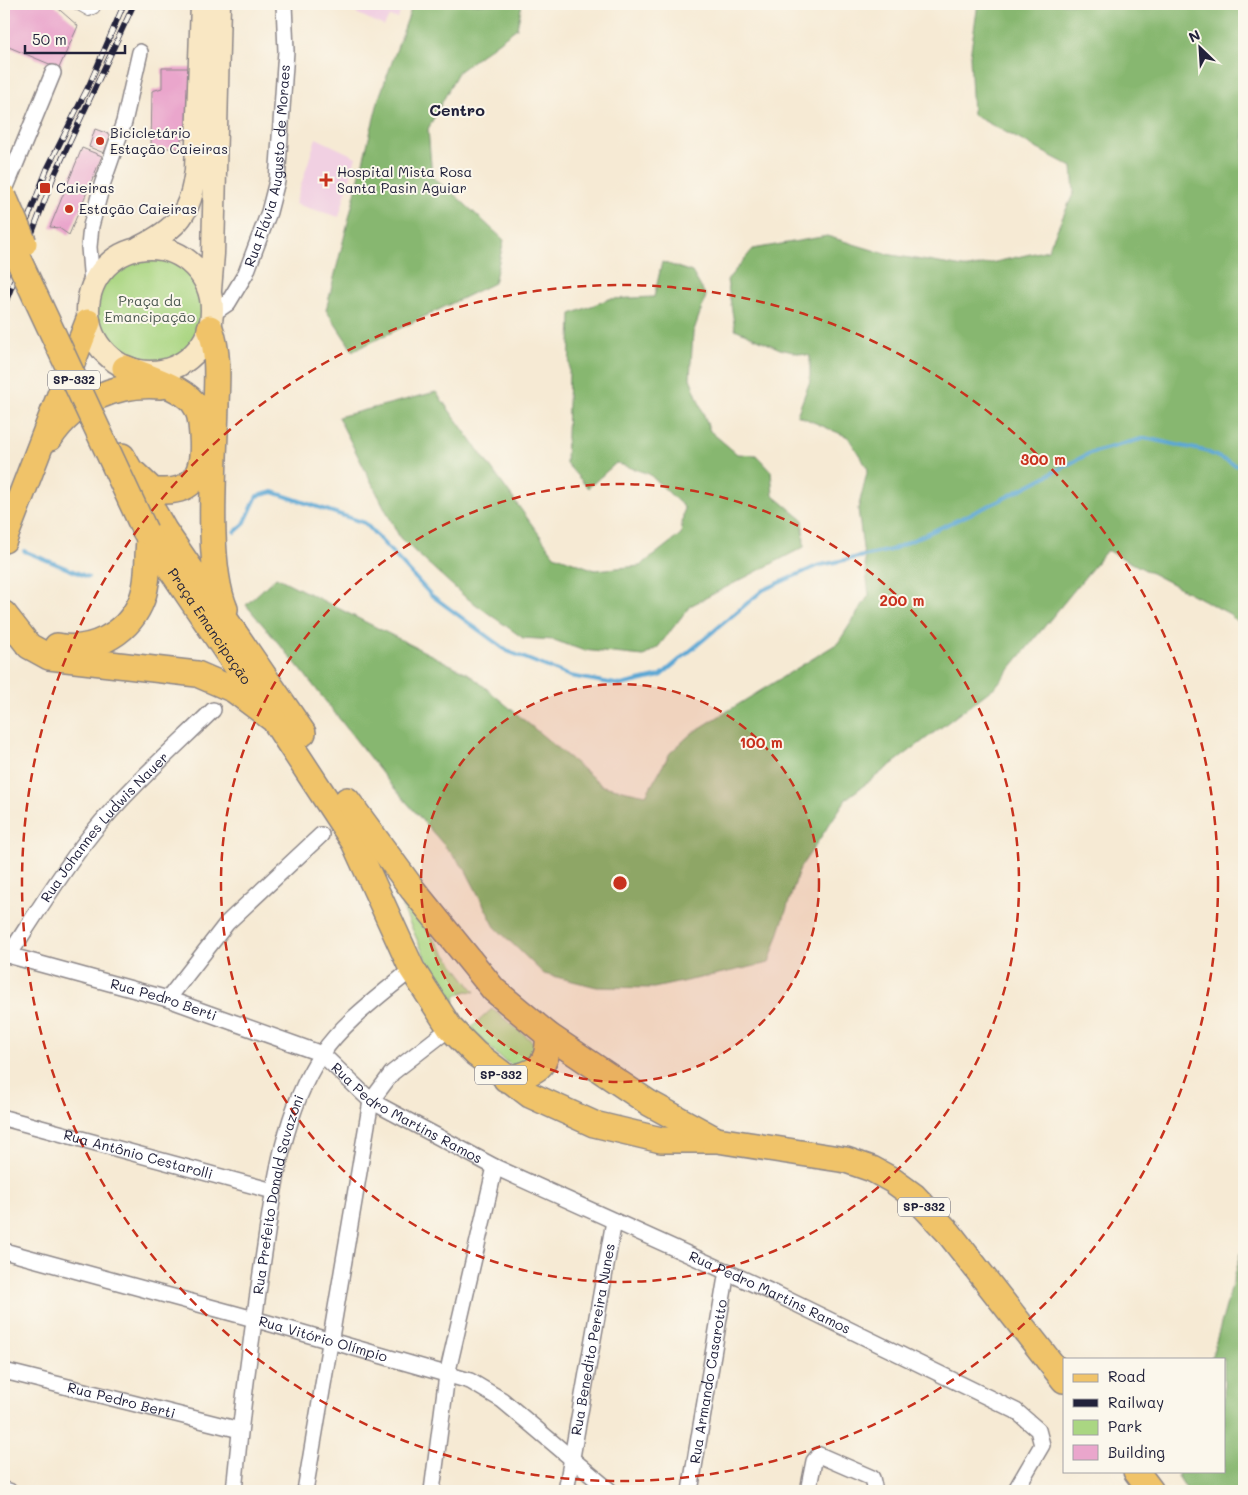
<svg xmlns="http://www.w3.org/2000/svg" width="1248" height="1495" viewBox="0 0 1248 1495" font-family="Mali,sans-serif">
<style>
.built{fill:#f1d0e2}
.green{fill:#aad682;stroke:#667c5e}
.forest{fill:#87b770;stroke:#546c56}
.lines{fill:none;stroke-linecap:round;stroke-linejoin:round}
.stream{stroke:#5ca7d4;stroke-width:4}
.building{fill:#eaa6cc}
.lane-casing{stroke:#8c8688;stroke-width:10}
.street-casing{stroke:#8c8688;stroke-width:18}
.secondary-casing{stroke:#8c8688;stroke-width:25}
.primary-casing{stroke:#8c8688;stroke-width:28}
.lane{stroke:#fff;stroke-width:8}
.street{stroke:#fff;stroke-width:15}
.secondary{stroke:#f9e7c3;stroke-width:22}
.primary{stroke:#f0c369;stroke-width:25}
.rail-casing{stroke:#22223b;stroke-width:5.5}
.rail{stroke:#fbf7ec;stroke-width:4;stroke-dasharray:11;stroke-linecap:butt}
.primary-bridge-casing{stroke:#8c8688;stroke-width:28;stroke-linecap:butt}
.primary-bridge{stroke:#f0c369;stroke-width:25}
.ring{fill:none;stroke:#c8321e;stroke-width:2.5;stroke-dasharray:9 6}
.poi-dot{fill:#c8321e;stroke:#fbf7ec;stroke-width:2}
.labels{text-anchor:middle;stroke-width:4;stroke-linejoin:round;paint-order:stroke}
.shield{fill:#fbf7ec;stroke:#636270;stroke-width:1}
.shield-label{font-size:12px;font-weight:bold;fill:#22223b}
.poi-label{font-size:14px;fill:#22223b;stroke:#fbf7ec;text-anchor:start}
.street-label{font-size:14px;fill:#22223b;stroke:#fbf7ec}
.park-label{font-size:14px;fill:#4b5850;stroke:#fbf7ec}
.quarter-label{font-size:16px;font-weight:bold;fill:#22223b;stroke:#fbf7ec}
.centre{fill:#c8321e;stroke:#fbf7ec;stroke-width:2.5}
.ring-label{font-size:15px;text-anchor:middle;font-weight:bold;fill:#c8321e;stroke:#fbf7ec;stroke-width:4;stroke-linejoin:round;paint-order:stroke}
</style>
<rect width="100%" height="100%" fill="#fbf7ec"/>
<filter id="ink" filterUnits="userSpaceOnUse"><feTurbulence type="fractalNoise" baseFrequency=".02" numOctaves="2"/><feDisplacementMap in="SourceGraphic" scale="10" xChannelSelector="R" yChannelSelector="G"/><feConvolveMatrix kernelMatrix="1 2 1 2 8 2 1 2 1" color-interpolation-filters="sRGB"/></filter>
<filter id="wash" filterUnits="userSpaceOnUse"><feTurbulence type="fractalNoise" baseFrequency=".0096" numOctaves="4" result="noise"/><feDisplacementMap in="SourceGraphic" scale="20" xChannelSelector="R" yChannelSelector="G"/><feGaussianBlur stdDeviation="1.12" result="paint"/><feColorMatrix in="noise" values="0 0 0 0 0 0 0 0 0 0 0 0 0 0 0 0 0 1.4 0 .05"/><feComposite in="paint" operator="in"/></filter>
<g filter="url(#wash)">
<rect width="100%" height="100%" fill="#f6ead4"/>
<g class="built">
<path d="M358,4h45l-5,14 -9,-1 -5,9 -28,-13z"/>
<path d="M316,138l40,19 -17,60 -44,-13z"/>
</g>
<g class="green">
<circle cx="150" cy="309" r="54"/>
<path d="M402,906l7,1 66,85 -8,-1 -11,4 -3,12 -24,-41z"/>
<path d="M492,1009l40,32 8,12 -17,18 -20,-11 -33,-31z"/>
</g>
<g class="forest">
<path d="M413,4h109l-5,24 -59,44 -30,57 4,48 24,19 48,44 -10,43 -141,68 -27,-41 53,-212z"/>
<path d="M978,4h266v626l-14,-16 -123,-64 -111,136 -149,112 -47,70 -31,95 -115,25 -57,-1 -53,-13 -49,-47 -30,-58 -77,-88 -86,-110 -56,-66 30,-28 193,97 134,112 43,9 24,-42 22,-20 146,-90 31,-48 -11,-86 10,-40 -20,-32 -51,-22 13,-34v-25l-30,-7 -45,-20 -8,-49 26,-31 74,-13 59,18 83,14 79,-18 26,-58 -2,-25 -99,-52 -3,-59z"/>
<path d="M662,262l30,10 14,24 -13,37 -3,45 20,53 27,23 19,1 15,16 2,24 30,25 1,27 -114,59 -32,41 -14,9 -62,-6 -28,-10 -31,-2 -59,-42 -64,-58 -62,-121 98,-25 118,163 41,15 45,-4 41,-32 3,-27 -35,-33 -33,-11 -28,25 -22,-25 5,-149 38,-15 45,-2z"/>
<path d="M1244,1243v248h-56l-10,-15 1,-5h45v-112h-13z"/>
</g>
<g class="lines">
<g class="stream">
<path d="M235,532l9,-8 13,-28 16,-4 92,31 66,72 76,56 63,25 51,9 39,-9 103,-86 54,-24 74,-16 108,-49 91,-48 55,-15 60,13 39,18"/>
<path d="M24,551l64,26"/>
</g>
</g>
<g id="blocks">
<g class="building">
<path d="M4,4h49l25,22 -19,42 -55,-23z"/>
<path d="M162,68h34l-2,71h-13v9h-30l1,-57 10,-3z"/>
<path d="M95,129l16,6 -7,18 -15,-6z"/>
<path d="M82,148l20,8 -33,79 -10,-7 -9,-1z"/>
</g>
</g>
</g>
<g filter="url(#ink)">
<use href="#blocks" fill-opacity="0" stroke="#8c8688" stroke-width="1"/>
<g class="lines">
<g class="lane-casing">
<path id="lane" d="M75,4l14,8 6,-3 3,-5"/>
</g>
<g class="street-casing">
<g id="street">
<path d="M4,192l49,-119"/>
<path d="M92,284l-3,-37 2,-21 11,-41 22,-63 16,-70"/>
<path id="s1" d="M212,314l16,-11 18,-30 23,-61 8,-31 9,-130 -2,-47"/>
<path id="s2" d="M4,954l164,45 154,55 49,47 124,66 281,127 240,117 22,19 4,15 -27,46"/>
<path id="s3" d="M9,955c27,-41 53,-84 84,-123 36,-44 79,-82 120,-122"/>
<path d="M168,999l59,-76 94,-88"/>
<path id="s4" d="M4,1118l269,73"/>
<path id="s5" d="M4,1251l250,68 216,62 32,19 108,91"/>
<path id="s6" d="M4,1371l236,59"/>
<path d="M4,1490l5,1"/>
<path id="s7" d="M234,1491c7,-73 16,-146 27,-218 11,-71 19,-157 60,-218 23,-34 60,-60 91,-86"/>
<path d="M305,1491l66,-390 21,-28 58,-45"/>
<path d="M432,1491l15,-116 48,-208"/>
<path id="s8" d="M566,1491l48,-270"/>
<path id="s9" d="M690,1491l37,-220"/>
<path d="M808,1491l6,-30 5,-6 53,23 3,13"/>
</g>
</g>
<g class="secondary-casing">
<g id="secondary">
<path d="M140,247c38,-19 51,-34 56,-77l6,-166"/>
<circle cx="150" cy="310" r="62"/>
<path d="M210,290l3,-36 6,-250"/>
</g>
</g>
<g class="primary-casing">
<g id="primary">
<path d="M210,328c9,25 7,51 6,76 -1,55 -11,157 9,205"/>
<path d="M125,368c19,8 56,19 68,34 8,10 8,22 9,33 3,39 -8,61 -50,55l-17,-16"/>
<path d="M50,438c24,-37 67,-56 111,-52"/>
<path d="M122,456l42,74 139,203"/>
<path id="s10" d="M145,531l115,170"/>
<path d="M4,540l84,-218"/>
<path d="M4,614l25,32 20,11 148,17 37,16 40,30 80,122 58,127 38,59 26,26 54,41 64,29 67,16h56l129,20 26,9 20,11 22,16 34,36 116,148"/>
<path d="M57,646c33,7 69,-11 83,-42 9,-19 7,-44 9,-64"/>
<path d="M347,800l66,90 81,100 54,45 101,68 64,35"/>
<path d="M506,1079c29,-5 44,-12 42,-44"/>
<path d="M1136,1471l15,20"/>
</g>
</g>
<use href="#lane" class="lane"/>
<use href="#street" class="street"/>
<use href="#secondary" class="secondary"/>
<use href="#primary" class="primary"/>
<g class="rail-casing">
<g id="rail">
<path d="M4,281l43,-112 42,-84 35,-81"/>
<path d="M4,307l50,-131 80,-172"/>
</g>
</g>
<use href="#rail" class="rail"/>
<g class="primary-bridge-casing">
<g id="primary-bridge">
<path d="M4,197l20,46"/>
<path d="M4,229l141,302"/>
</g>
</g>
<use href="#primary-bridge" class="primary-bridge"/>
</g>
</g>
<circle cx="620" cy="883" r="199" fill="#c8321e" fill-opacity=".12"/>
<g class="ring">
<circle cx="620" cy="883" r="199"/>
<circle cx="620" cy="883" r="399"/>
<circle cx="620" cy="883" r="598"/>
</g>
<g class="poi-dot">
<circle cx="100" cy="141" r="5"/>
<path d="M323.5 172.5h5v5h5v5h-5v5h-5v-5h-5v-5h5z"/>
<rect x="39" y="182" width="12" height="12" rx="2.5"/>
<circle cx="69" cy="209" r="5"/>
</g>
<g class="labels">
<g class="shield">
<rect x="48" y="370.5" width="52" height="19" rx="4"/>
<rect x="475" y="1065.5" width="52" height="19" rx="4"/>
<rect x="898" y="1197.5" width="52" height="19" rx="4"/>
</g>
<g class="shield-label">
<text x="74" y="384">SP-332</text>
<text x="501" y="1079">SP-332</text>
<text x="924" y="1211">SP-332</text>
</g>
<g class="poi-label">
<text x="110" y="138">Bicicletário<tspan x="110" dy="16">Estação Caieiras</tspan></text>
<text x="337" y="177">Hospital Mista Rosa<tspan x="337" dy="16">Santa Pasin Aguiar</tspan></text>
<text x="56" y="193">Caieiras</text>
<text x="79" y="214">Estação Caieiras</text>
</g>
<g class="street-label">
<text dy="5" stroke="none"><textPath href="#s1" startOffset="165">Rua Flávia Augusto de Moraes</textPath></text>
<text dy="5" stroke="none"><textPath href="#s10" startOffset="115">Praça Emancipação</textPath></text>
<text dy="5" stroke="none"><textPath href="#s3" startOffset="160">Rua Johannes Ludwis Nauer</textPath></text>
<text dy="5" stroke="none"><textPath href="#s2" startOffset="166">Rua Pedro Berti</textPath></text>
<text dy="5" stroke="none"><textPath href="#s2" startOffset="438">Rua Pedro Martins Ramos</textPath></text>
<text dy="5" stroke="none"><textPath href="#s4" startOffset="139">Rua Antônio Cestarolli</textPath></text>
<text dy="5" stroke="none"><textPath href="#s7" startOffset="300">Rua Prefeito Donald Savazoni</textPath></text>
<text dy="5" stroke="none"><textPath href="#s2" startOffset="844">Rua Pedro Martins Ramos</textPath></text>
<text dy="5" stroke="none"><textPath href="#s5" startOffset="331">Rua Vitório Olímpio</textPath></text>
<text dy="5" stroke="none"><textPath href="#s8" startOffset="154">Rua Benedito Pereira Nunes</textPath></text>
<text dy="5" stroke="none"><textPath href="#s9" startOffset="111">Rua Armando Casarotto</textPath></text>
<text dy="5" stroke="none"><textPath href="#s6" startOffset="121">Rua Pedro Berti</textPath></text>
</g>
<g class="park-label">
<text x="150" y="306">Praça da<tspan x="150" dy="16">Emancipação</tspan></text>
</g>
<g class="quarter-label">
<text x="457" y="116">Centro</text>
</g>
</g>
<circle cx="620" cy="883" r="8" class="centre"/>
<g class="ring-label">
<text x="1043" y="465">300 m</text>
<text x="902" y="606">200 m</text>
<text x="761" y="748">100 m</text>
</g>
<rect width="1248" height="1495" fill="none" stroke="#fbf7ec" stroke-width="20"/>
<rect x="1063" y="1358" width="162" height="115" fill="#fbf7ec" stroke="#a4a2a5"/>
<rect x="1073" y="1374" width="25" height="8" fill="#f0c369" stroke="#a4a2a5"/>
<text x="1108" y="1382" font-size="15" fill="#22223b">Road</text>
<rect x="1073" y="1399" width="25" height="8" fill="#22223b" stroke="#a4a2a5"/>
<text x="1108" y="1408" font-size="15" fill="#22223b">Railway</text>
<rect x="1073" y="1420" width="25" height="15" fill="#aad682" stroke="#a4a2a5"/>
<text x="1108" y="1432" font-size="15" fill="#22223b">Park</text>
<rect x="1073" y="1445" width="25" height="15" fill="#eaa6cc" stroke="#a4a2a5"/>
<text x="1108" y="1458" font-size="15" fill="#22223b">Building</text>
<g transform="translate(1200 48) rotate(335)" stroke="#fbf7ec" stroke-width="4" paint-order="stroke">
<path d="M0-4L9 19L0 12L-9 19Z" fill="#22223b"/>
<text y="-8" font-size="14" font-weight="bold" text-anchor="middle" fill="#22223b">N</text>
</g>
<path d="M25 45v8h100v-8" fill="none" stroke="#22223b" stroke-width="2.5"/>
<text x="32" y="45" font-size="15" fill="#22223b" stroke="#fbf7ec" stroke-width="4" paint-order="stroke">50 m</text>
</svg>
